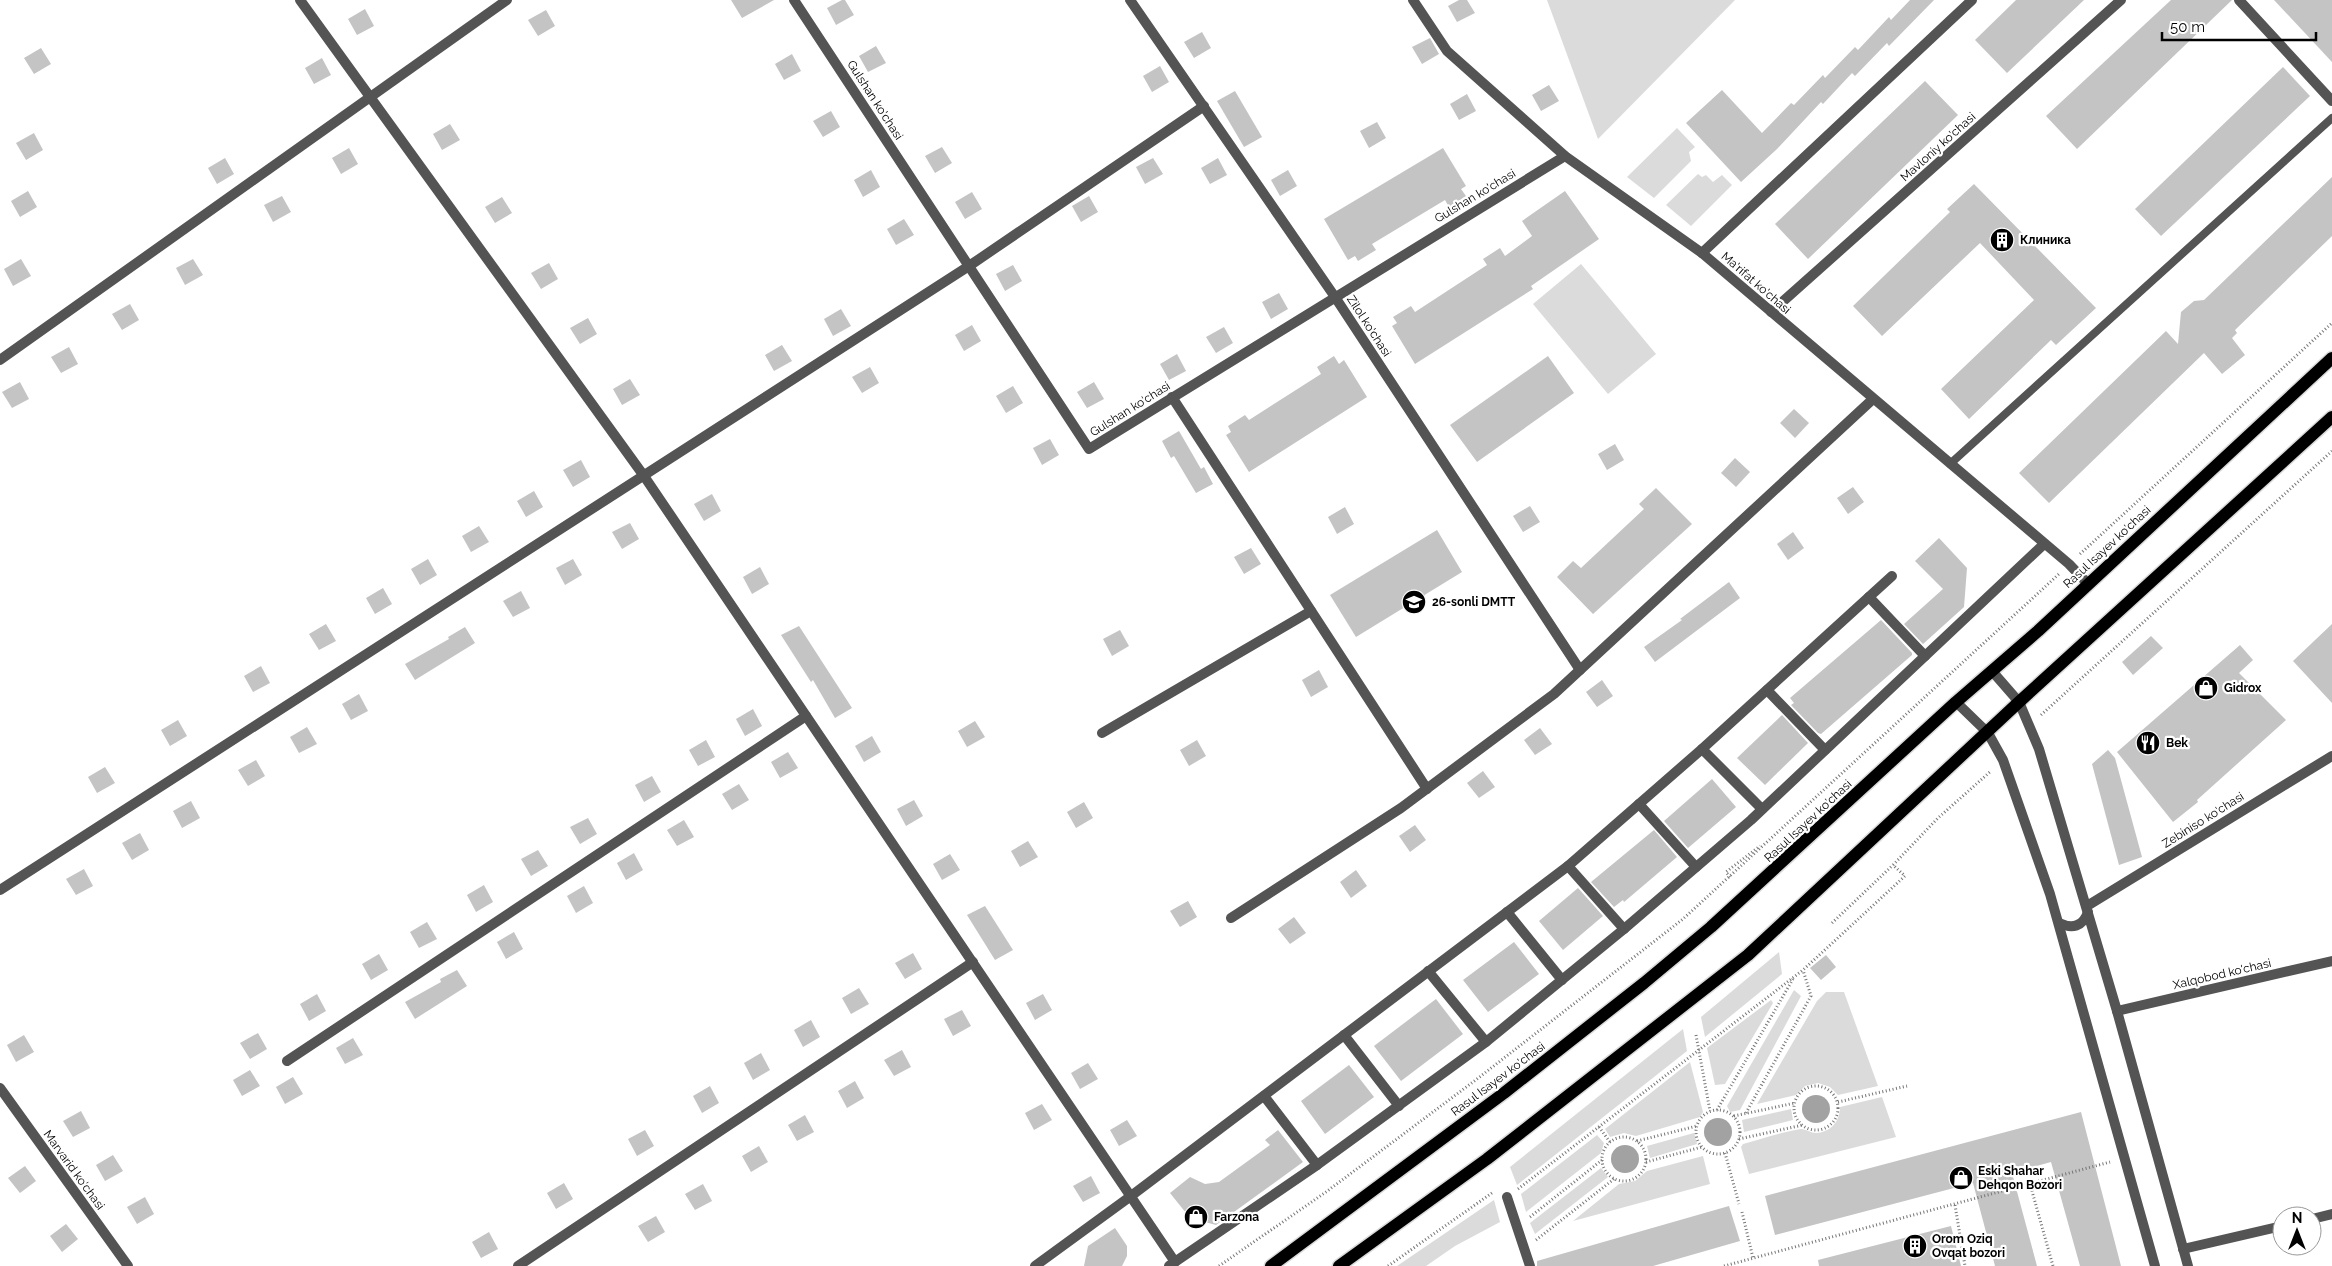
<svg xmlns="http://www.w3.org/2000/svg" width="2332" height="1266" viewBox="0 0 2332 1266" font-family="Raleway,sans-serif">
<style>
.green{fill:#dbdbdb}
.water{fill:#a2a2a2}
.building{fill:#c4c4c4}
.lines{fill:none;stroke-linecap:round;stroke-linejoin:round}
.primary-casing{stroke:#dbdbdb;stroke-width:15}
.path{stroke:#767676;stroke-width:3;stroke-dasharray:1 2.5;stroke-linecap:butt}
.service{stroke:#545454;stroke-width:8}
.pedestrian{stroke:#545454;stroke-width:10}
.minor{stroke:#545454;stroke-width:10}
.primary{stroke:#000;stroke-width:12}
.labels{text-anchor:middle;stroke-width:4.5;stroke-linejoin:round;paint-order:stroke}
.street-label{font-size:12px;fill:#000;stroke:#fff}
.poi-label{font-size:12px;font-weight:bold;fill:#000;stroke:#fff;text-anchor:start}
</style>
<rect width="100%" height="100%" fill="#fff"/>
<g class="green">
<path d="M1547,0h188l-137,139z"/>
<path d="M1677,128l18,19 -6,5 2,9 -37,37 -27,-21z"/>
<path d="M1698,174l4,3 4,-2 7,7 9,-7 10,10 -41,41 -25,-21z"/>
<path d="M1581,264l75,90 -48,40 -75,-90z"/>
<path d="M1779,952l3,22 -77,63 -4,-20z"/>
<path d="M1794,990l7,6 -61,114 -10,2 -3,-6z"/>
<path d="M1826,992h18l34,94 -40,9 -8,-8 -12,-4 -13,3 -9,9 -39,9 60,-103z"/>
<path d="M1771,1000l2,3 -48,81 -10,1 -8,-37z"/>
<path d="M1683,1029l4,22 -170,134 -7,-18z"/>
<path d="M1690,1062l13,50 -3,5 -64,19 -12,-3 -14,4 -5,-8z"/>
<path d="M1882,1097l14,40 -147,37 -8,-27 2,-3c19,-5 39,-12 58,-15 5,0 10,4 15,4 16,-1 24,-13 24,-26z"/>
<path d="M1791,1109l2,11 -49,12 -2,-12z"/>
<path d="M1694,1133l3,11 -47,14 -3,-12z"/>
<path d="M1597,1135l7,8 -3,10 -75,59 -5,-18z"/>
<path d="M1703,1156l7,28 -137,37 46,-37 16,-3 12,-10z"/>
<path d="M1601,1168l7,9 -73,57 -5,-11z"/>
<path d="M1494,1200l6,22 -45,24 -29,20h-29z"/>
</g>
<g class="water">
<circle cx="1816" cy="1109" r="14"/>
<circle cx="1718" cy="1132" r="14"/>
<circle cx="1625" cy="1159" r="14"/>
</g>
<g class="building">
<path d="M731,0h43l-32,18z"/>
<path d="M842,0h3l9,15 -18,10 -9,-17z"/>
<path d="M1459,0h8l8,13 -18,9 -9,-16z"/>
<path d="M1910,0h24l-45,46 -2,-3 -32,33 -3,-3 -29,31 -2,-2 -44,47 -36,33 -55,-59 36,-33 40,43 29,-30 3,2 29,-30 2,3 30,-31 3,3 31,-33 2,3z"/>
<path d="M2016,0h68l-77,73 -32,-33z"/>
<path d="M2171,0h61l-155,149 -31,-33z"/>
<path d="M2274,0h58v62z"/>
<path d="M365,9l9,17 -17,9 -9,-16z"/>
<path d="M546,10l9,16 -17,10 -10,-16z"/>
<path d="M1202,32l9,16 -17,10 -10,-16z"/>
<path d="M1430,38l9,16 -17,10 -10,-17z"/>
<path d="M876,46l10,17 -18,9 -9,-16z"/>
<path d="M41,48l10,16 -17,10 -10,-16z"/>
<path d="M792,54l9,17 -17,9 -9,-16z"/>
<path d="M322,58l9,17 -17,9 -9,-16z"/>
<path d="M1160,66l9,16 -17,10 -9,-16z"/>
<path d="M2283,67l27,29 -149,140 -26,-27z"/>
<path d="M1925,81l33,34 -150,144 -33,-35z"/>
<path d="M1549,85l10,16 -18,10 -9,-16z"/>
<path d="M1235,91l27,46 -18,10 -27,-46z"/>
<path d="M1467,94l9,17 -17,9 -9,-16z"/>
<path d="M831,111l9,16 -17,10 -10,-16z"/>
<path d="M1377,122l9,16 -17,10 -9,-17z"/>
<path d="M450,124l10,16 -18,10 -9,-16z"/>
<path d="M34,133l9,17 -17,10 -10,-17z"/>
<path d="M942,147l10,16 -17,10 -10,-17z"/>
<path d="M349,148l9,16 -17,10 -9,-16z"/>
<path d="M1443,148l23,38 -5,3 5,7 -17,11 -4,-7 -73,44 4,6 -18,11 -3,-5 -7,4 -24,-41z"/>
<path d="M225,158l9,16 -17,10 -9,-16z"/>
<path d="M1153,158l10,16 -18,10 -9,-17z"/>
<path d="M1218,158l9,17 -17,9 -9,-16z"/>
<path d="M871,170l9,17 -17,10 -9,-17z"/>
<path d="M1288,170l9,16 -17,10 -9,-16z"/>
<path d="M2332,177v59l-97,94 2,3 -5,5 13,17 -23,19 -18,-21 -155,150 -30,-30 147,-142 12,13 3,-32 13,-11 10,-1z"/>
<path d="M1974,184l122,124 -40,37 -5,-5 -82,79 -28,-30 93,-89 -54,-57 -98,93 -29,-30 97,-94 -3,-3z"/>
<path d="M28,191l9,16 -17,10 -9,-16z"/>
<path d="M1565,191l34,48 -68,47 2,3 -118,75 -23,-38 5,-3 -4,-6 18,-11 4,6 72,-47 -4,-6 17,-11 5,8 27,-20 -10,-15z"/>
<path d="M972,192l10,17 -17,10 -10,-17z"/>
<path d="M282,196l9,16 -18,10 -9,-17z"/>
<path d="M1089,196l9,16 -17,10 -9,-16z"/>
<path d="M502,197l10,16 -17,10 -10,-16z"/>
<path d="M904,219l10,16 -18,10 -9,-16z"/>
<path d="M21,259l10,17 -18,10 -9,-17z"/>
<path d="M193,259l10,16 -18,10 -9,-17z"/>
<path d="M549,263l9,16 -17,10 -10,-16z"/>
<path d="M1013,265l9,16 -17,10 -9,-17z"/>
<path d="M1279,293l9,16 -17,10 -9,-17z"/>
<path d="M130,304l9,16 -17,10 -10,-16z"/>
<path d="M841,309l10,17 -18,10 -9,-17z"/>
<path d="M588,318l9,16 -17,10 -10,-16z"/>
<path d="M972,325l9,16 -17,10 -9,-16z"/>
<path d="M1224,327l9,16 -17,10 -10,-16z"/>
<path d="M782,345l10,16 -18,10 -9,-16z"/>
<path d="M69,347l9,17 -17,9 -10,-16z"/>
<path d="M1177,354l9,17 -17,9 -9,-16z"/>
<path d="M1334,356l5,8 5,-4 23,37 -118,75 -23,-37 5,-3 -3,-6 17,-11 4,5 72,-46 -4,-7z"/>
<path d="M1548,356l26,37 -97,69 -27,-37z"/>
<path d="M870,367l9,16 -17,10 -10,-16z"/>
<path d="M630,379l10,16 -18,10 -9,-16z"/>
<path d="M20,382l9,17 -17,9 -10,-16z"/>
<path d="M1094,382l10,17 -17,9 -10,-16z"/>
<path d="M1013,386l10,17 -17,10 -10,-17z"/>
<path d="M1794,409l15,14 -14,15 -15,-15z"/>
<path d="M1179,431l22,38 3,-2 9,17 -17,9 -22,-37 -3,2 -9,-17z"/>
<path d="M1050,439l9,16 -17,10 -9,-17z"/>
<path d="M1615,444l9,16 -17,10 -9,-16z"/>
<path d="M1735,458l15,14 -14,15 -15,-14z"/>
<path d="M581,460l9,17 -17,10 -10,-17z"/>
<path d="M1853,487l11,15 -16,12 -11,-16z"/>
<path d="M1656,488l36,36 -99,90 -36,-37 16,-16 8,7 63,-59 -5,-5z"/>
<path d="M534,491l9,16 -17,10 -9,-16z"/>
<path d="M712,494l9,17 -17,10 -10,-17z"/>
<path d="M1530,506l10,16 -17,10 -10,-16z"/>
<path d="M1345,507l9,17 -17,10 -9,-17z"/>
<path d="M630,523l9,16 -17,10 -10,-17z"/>
<path d="M479,526l10,16 -18,10 -9,-16z"/>
<path d="M1437,530l25,42 -106,65 -26,-42z"/>
<path d="M1793,532l11,16 -16,12 -11,-16z"/>
<path d="M1939,538l28,30 -3,39 -41,37 -19,-20 39,-35 -28,-28z"/>
<path d="M1251,548l10,16 -17,10 -10,-17z"/>
<path d="M428,559l9,16 -17,10 -9,-16z"/>
<path d="M573,559l9,16 -17,10 -9,-17z"/>
<path d="M760,567l9,17 -17,10 -9,-17z"/>
<path d="M1729,582l11,16 -85,64 -11,-15 38,-27 -2,-1z"/>
<path d="M383,588l9,16 -17,10 -9,-16z"/>
<path d="M521,591l9,17 -17,9 -10,-16z"/>
<path d="M1881,620l31,33v2l-91,79 -3,-1 -27,-28 3,-2 -4,-5z"/>
<path d="M326,624l10,17 -17,9 -10,-16z"/>
<path d="M2332,624v79l-39,-42z"/>
<path d="M799,626l53,82 -17,10 -22,-38 -2,2 -30,-47z"/>
<path d="M465,627l10,16 -60,37 -10,-16 44,-25 -1,-2z"/>
<path d="M1120,630l9,16 -17,10 -9,-17z"/>
<path d="M2151,636l12,12 -30,27 -11,-13z"/>
<path d="M2240,645l13,15 -14,13 47,47 -89,80 1,2 -25,20 -56,-70z"/>
<path d="M261,666l9,17 -17,9 -9,-16z"/>
<path d="M1319,670l9,17 -17,10 -9,-17z"/>
<path d="M1602,680l11,16 -16,11 -11,-15z"/>
<path d="M359,694l9,17 -17,9 -9,-16z"/>
<path d="M753,709l9,17 -17,10 -9,-17z"/>
<path d="M1782,715l26,28 -43,42 -28,-27z"/>
<path d="M178,720l9,16 -17,10 -9,-16z"/>
<path d="M975,721l10,16 -18,10 -9,-16z"/>
<path d="M307,727l10,17 -18,9 -9,-16z"/>
<path d="M1540,728l12,16 -17,11 -11,-15z"/>
<path d="M872,736l9,16 -17,10 -9,-16z"/>
<path d="M706,740l9,17 -17,9 -9,-16z"/>
<path d="M1197,740l9,16 -17,10 -9,-16z"/>
<path d="M2108,750l7,8 27,99 -23,8 -27,-101z"/>
<path d="M788,752l10,16 -18,10 -9,-16z"/>
<path d="M256,760l9,16 -17,10 -10,-16z"/>
<path d="M105,767l10,16 -18,10 -9,-16z"/>
<path d="M1483,771l12,16 -16,11 -12,-15z"/>
<path d="M652,776l9,16 -17,10 -9,-17z"/>
<path d="M1712,779l24,28 -48,41 -24,-27z"/>
<path d="M739,784l10,16 -17,10 -10,-16z"/>
<path d="M914,800l9,16 -17,10 -9,-17z"/>
<path d="M191,801l9,17 -18,10 -9,-17z"/>
<path d="M1084,802l9,16 -17,10 -9,-16z"/>
<path d="M588,818l9,16 -17,10 -10,-17z"/>
<path d="M684,820l10,17 -17,9 -10,-16z"/>
<path d="M1415,825l11,15 -16,12 -11,-16z"/>
<path d="M1654,830l23,27 -53,45 -1,-2 -9,7 -23,-25z"/>
<path d="M140,833l9,17 -17,10 -10,-17z"/>
<path d="M1028,841l10,16 -18,10 -9,-16z"/>
<path d="M538,850l10,16 -17,10 -10,-17z"/>
<path d="M634,853l9,17 -17,10 -9,-17z"/>
<path d="M950,854l10,16 -18,10 -9,-16z"/>
<path d="M84,869l9,17 -17,9 -10,-16z"/>
<path d="M1356,870l11,16 -16,12 -11,-16z"/>
<path d="M484,885l9,17 -17,10 -9,-17z"/>
<path d="M584,886l9,17 -17,10 -9,-17z"/>
<path d="M1578,888l25,28 -40,34 -24,-29z"/>
<path d="M1188,901l9,16 -17,10 -10,-16z"/>
<path d="M985,906l28,44 -18,10 -28,-45z"/>
<path d="M1294,917l12,16 -16,11 -12,-15z"/>
<path d="M427,922l10,17 -18,9 -9,-16z"/>
<path d="M514,932l9,17 -17,10 -9,-17z"/>
<path d="M1514,942l25,32 -51,38 -25,-32z"/>
<path d="M913,953l9,16 -17,10 -10,-16z"/>
<path d="M379,954l9,16 -17,10 -9,-16z"/>
<path d="M1826,955l10,12 -15,13 -11,-12z"/>
<path d="M457,970l10,16 -52,33 -10,-17 36,-20 -1,-3z"/>
<path d="M859,988l10,16 -18,10 -9,-16z"/>
<path d="M317,994l9,17 -17,10 -9,-17z"/>
<path d="M1043,994l9,16 -17,10 -9,-17z"/>
<path d="M1436,999l27,35 -62,47 -27,-35z"/>
<path d="M962,1010l9,16 -18,10 -9,-17z"/>
<path d="M811,1020l9,17 -17,10 -9,-17z"/>
<path d="M258,1033l9,16 -17,10 -10,-16z"/>
<path d="M24,1035l10,17 -18,10 -9,-17z"/>
<path d="M353,1038l10,17 -18,9 -9,-16z"/>
<path d="M902,1050l9,17 -17,9 -10,-16z"/>
<path d="M761,1053l9,17 -17,10 -9,-17z"/>
<path d="M1088,1063l10,16 -18,10 -9,-16z"/>
<path d="M1349,1065l25,32 -49,37 -24,-33z"/>
<path d="M250,1070l10,16 -18,10 -9,-16z"/>
<path d="M293,1077l10,17 -18,10 -9,-17z"/>
<path d="M855,1081l9,17 -17,10 -9,-17z"/>
<path d="M710,1086l9,17 -17,10 -9,-17z"/>
<path d="M1042,1104l10,16 -18,10 -9,-17z"/>
<path d="M81,1111l9,17 -17,9 -10,-16z"/>
<path d="M2081,1112l40,154h-41l-29,-104 -39,11 25,93h-42l-22,-83 -198,52 -10,-39z"/>
<path d="M805,1115l9,17 -17,9 -9,-16z"/>
<path d="M1127,1120l10,16 -18,10 -9,-16z"/>
<path d="M645,1130l9,16 -17,10 -9,-17z"/>
<path d="M1278,1130l25,32 -87,63 -26,-7 -20,-25 20,-16 15,7 14,-2 51,-37 -5,-5z"/>
<path d="M759,1146l9,16 -17,10 -9,-16z"/>
<path d="M113,1155l10,16 -18,10 -9,-16z"/>
<path d="M25,1166l11,15 -16,12 -12,-15z"/>
<path d="M1091,1176l9,17 -17,9 -10,-16z"/>
<path d="M564,1183l9,16 -17,10 -9,-16z"/>
<path d="M703,1184l9,17 -17,9 -10,-16z"/>
<path d="M145,1197l9,17 -17,10 -10,-17z"/>
<path d="M1729,1206l11,35 -87,25h-116v-5z"/>
<path d="M656,1216l9,16 -17,10 -10,-16z"/>
<path d="M66,1224l12,15 -16,13 -12,-16z"/>
<path d="M1951,1226l10,40h-142l-1,-6z"/>
<path d="M1115,1228l12,18v10l-5,10h-38l4,-20z"/>
<path d="M489,1232l9,17 -17,9 -9,-16z"/>
</g>
<g class="lines">
<g class="primary-casing">
<g id="primary">
<path d="M1271,1266l233,-173 140,-110 67,-56 245,-225 82,-71 294,-273"/>
<path d="M1339,1266l148,-107 261,-204 271,-253 313,-285"/>
</g>
</g>
<g class="path">
<path d="M2080,554l252,-231"/>
<path d="M2041,715l291,-264"/>
<path d="M1730,877l-4,-5 34,-26"/>
<path d="M1832,923l61,-58"/>
<path d="M1696,1035l14,76"/>
<circle cx="1816" cy="1108" r="22"/>
<path d="M1838,1102l69,-16"/>
<path d="M1717,1110l76,-131"/>
<circle cx="1718" cy="1132" r="22"/>
<path d="M1746,1113l65,-117 -8,-26"/>
<path d="M1734,1116l61,-13"/>
<path d="M1599,1127l11,15"/>
<circle cx="1624" cy="1159" r="22"/>
<path d="M1739,1139l64,-14"/>
<path d="M1637,1141l60,-15"/>
<path d="M1725,1153l14,51"/>
<path d="M1646,1162l56,-15"/>
<path d="M2030,1184l23,82"/>
<path d="M1518,1189l285,-219 102,-94 -12,-11 45,-47 53,-47"/>
<path d="M1955,1205l10,61"/>
<path d="M1742,1212l11,46"/>
<path d="M1530,1217l72,-57"/>
<path d="M1536,1240l78,-61"/>
<path d="M1219,1266l107,-74 151,-113 206,-160 376,-345"/>
<path d="M1388,1266l104,-73"/>
<path d="M1724,1266l386,-104"/>
</g>
<path class="service" d="M1950,464l382,-346"/>
<path class="pedestrian" d="M1507,1197l23,69"/>
<g class="minor">
<path d="M300,0l344,476 531,786"/>
<path d="M794,0l295,449 476,-293"/>
<path d="M1130,0l205,297 245,373"/>
<path d="M1413,0l34,51 118,105 137,97 367,311 19,20"/>
<path d="M2239,0l93,101"/>
<path d="M1702,253l270,-253"/>
<path d="M1771,312l350,-312"/>
<path d="M0,360l507,-360"/>
<path d="M1172,397l255,392"/>
<path d="M1869,597l56,59"/>
<path d="M1992,671l27,31 20,47 78,262 71,255"/>
<path d="M1767,690l58,60"/>
<path d="M1956,702l32,31 15,27 47,134 105,372"/>
<path d="M1102,733l209,-122"/>
<path d="M1702,749l60,60"/>
<path d="M1639,804l57,63"/>
<path d="M1568,866l56,63"/>
<path d="M0,890l969,-624 235,-160"/>
<path d="M2087,906l245,-150"/>
<path d="M1507,912l55,68"/>
<path d="M1231,918l170,-110 153,-114 319,-295"/>
<path d="M2059,923c13,6 24,4 29,-11"/>
<path d="M1428,971l58,71"/>
<path d="M2117,1011l215,-50"/>
<path d="M1344,1035l55,71"/>
<path d="M287,1061l519,-345"/>
<path d="M0,1088l128,178"/>
<path d="M1264,1096l53,69"/>
<path d="M2312,1219l20,-5"/>
<path d="M2183,1249l99,-23"/>
<path d="M518,1266l455,-304"/>
<path d="M1035,1266l96,-70 437,-330 134,-117 190,-173"/>
<path d="M1169,1266l148,-101 169,-123 138,-113 127,-109 293,-276"/>
</g>
<use href="#primary" class="primary"/>
</g>
<defs>
<g id="building-disc" transform="scale(1.25)"><circle r="9.5" fill="#000" stroke="#fff"/><path d="M-4-6H4V6H1V3H-1V6H-4ZM-2.5-4.3h1.7v1.8h-1.7ZM.8-4.3h1.7v1.8H.8ZM-2.5-1h1.7V.8h-1.7ZM.8-1h1.7V.8H.8Z" fill="#fff"/></g>
<g id="school-disc" transform="scale(1.25)"><circle r="9.5" fill="#000" stroke="#fff"/><path d="M0-5L7-2L0 1L-7-2ZM-4 1L0 2.5L4 1V4Q0 6-4 4Z" fill="#fff"/></g>
<g id="shop-disc" transform="scale(1.25)"><circle r="9.5" fill="#000" stroke="#fff"/><path d="M-5-2.5h2.3a2.7 3.5 0 0 1 5.4 0H5L5.5 6h-11ZM-1.5-2.5h3a1.5 2.3 0 0 0-3 0Z" fill="#fff"/></g>
<g id="restaurant-disc" transform="scale(1.25)"><circle r="9.5" fill="#000" stroke="#fff"/><path d="M-5-6h1v4h1v-4h1v4h1v-4h1v5L-1.5 .5V6h-2V.5L-5-1ZM5-6V6H3V1.5H1.5Q1.5-4 5-6Z" fill="#fff"/></g>
</defs>
<g fill-rule="evenodd">
<use href="#building-disc" x="2002" y="240"/>
<use href="#school-disc" x="1414" y="602"/>
<use href="#shop-disc" x="2206" y="688"/>
<use href="#restaurant-disc" x="2148" y="743"/>
<use href="#shop-disc" x="1961" y="1178"/>
<use href="#shop-disc" x="1196" y="1217"/>
<use href="#building-disc" x="1915" y="1246"/>
</g>
<g class="labels">
<g class="street-label">
<text transform="translate(875 100) rotate(57)" y="4">Gulshan ko'chasi</text>
<text transform="translate(1938 147) rotate(-42)" y="4">Mavloniy ko'chasi</text>
<text transform="translate(1475 196) rotate(-31)" y="4">Gulshan ko'chasi</text>
<text transform="translate(1756 283) rotate(41)" y="4">Ma'rifat ko'chasi</text>
<text transform="translate(1369 326) rotate(57)" y="4">Zilol ko'chasi</text>
<text transform="translate(1130 409) rotate(-32)" y="4">Gulshan ko'chasi</text>
<text transform="translate(2107 547) rotate(-43)" y="4">Rasul Isayev ko'chasi</text>
<text transform="translate(2203 820) rotate(-32)" y="4">Zebiniso ko'chasi</text>
<text transform="translate(1808 821) rotate(-43)" y="4">Rasul Isayev ko'chasi</text>
<text transform="translate(2222 974) rotate(-13)" y="4">Xalqobod ko'chasi</text>
<text transform="translate(1498 1079) rotate(-37)" y="4">Rasul Isayev ko'chasi</text>
<text transform="translate(74 1170) rotate(54)" y="4">Marvarid ko'chasi</text>
</g>
<g class="poi-label">
<text x="2020" y="244">Клиника</text>
<text x="1432" y="606">26-sonli DMTT</text>
<text x="2224" y="692">Gidrox</text>
<text x="2166" y="747">Bek</text>
<text x="1978" y="1175">Eski Shahar<tspan x="1978" dy="14">Dehqon Bozori</tspan></text>
<text x="1214" y="1221">Farzona</text>
<text x="1932" y="1243">Orom Oziq<tspan x="1932" dy="14">Ovqat bozori</tspan></text>
</g>
</g>
<g transform="translate(2297 1231)"><circle r="24" fill="#ffffff" stroke="#999999"/>
<path d="M0-4L9 19L0 12L-9 19Z" fill="#000000"/>
<text y="-8" font-size="14" font-weight="bold" text-anchor="middle" fill="#000000">N</text>
</g>
<path d="M2162 32v8h154v-8" fill="none" stroke="#000000" stroke-width="2.5"/>
<text x="2170" y="32" font-size="15" fill="#000000" stroke="#ffffff" stroke-width="4" paint-order="stroke">50 m</text>
</svg>
